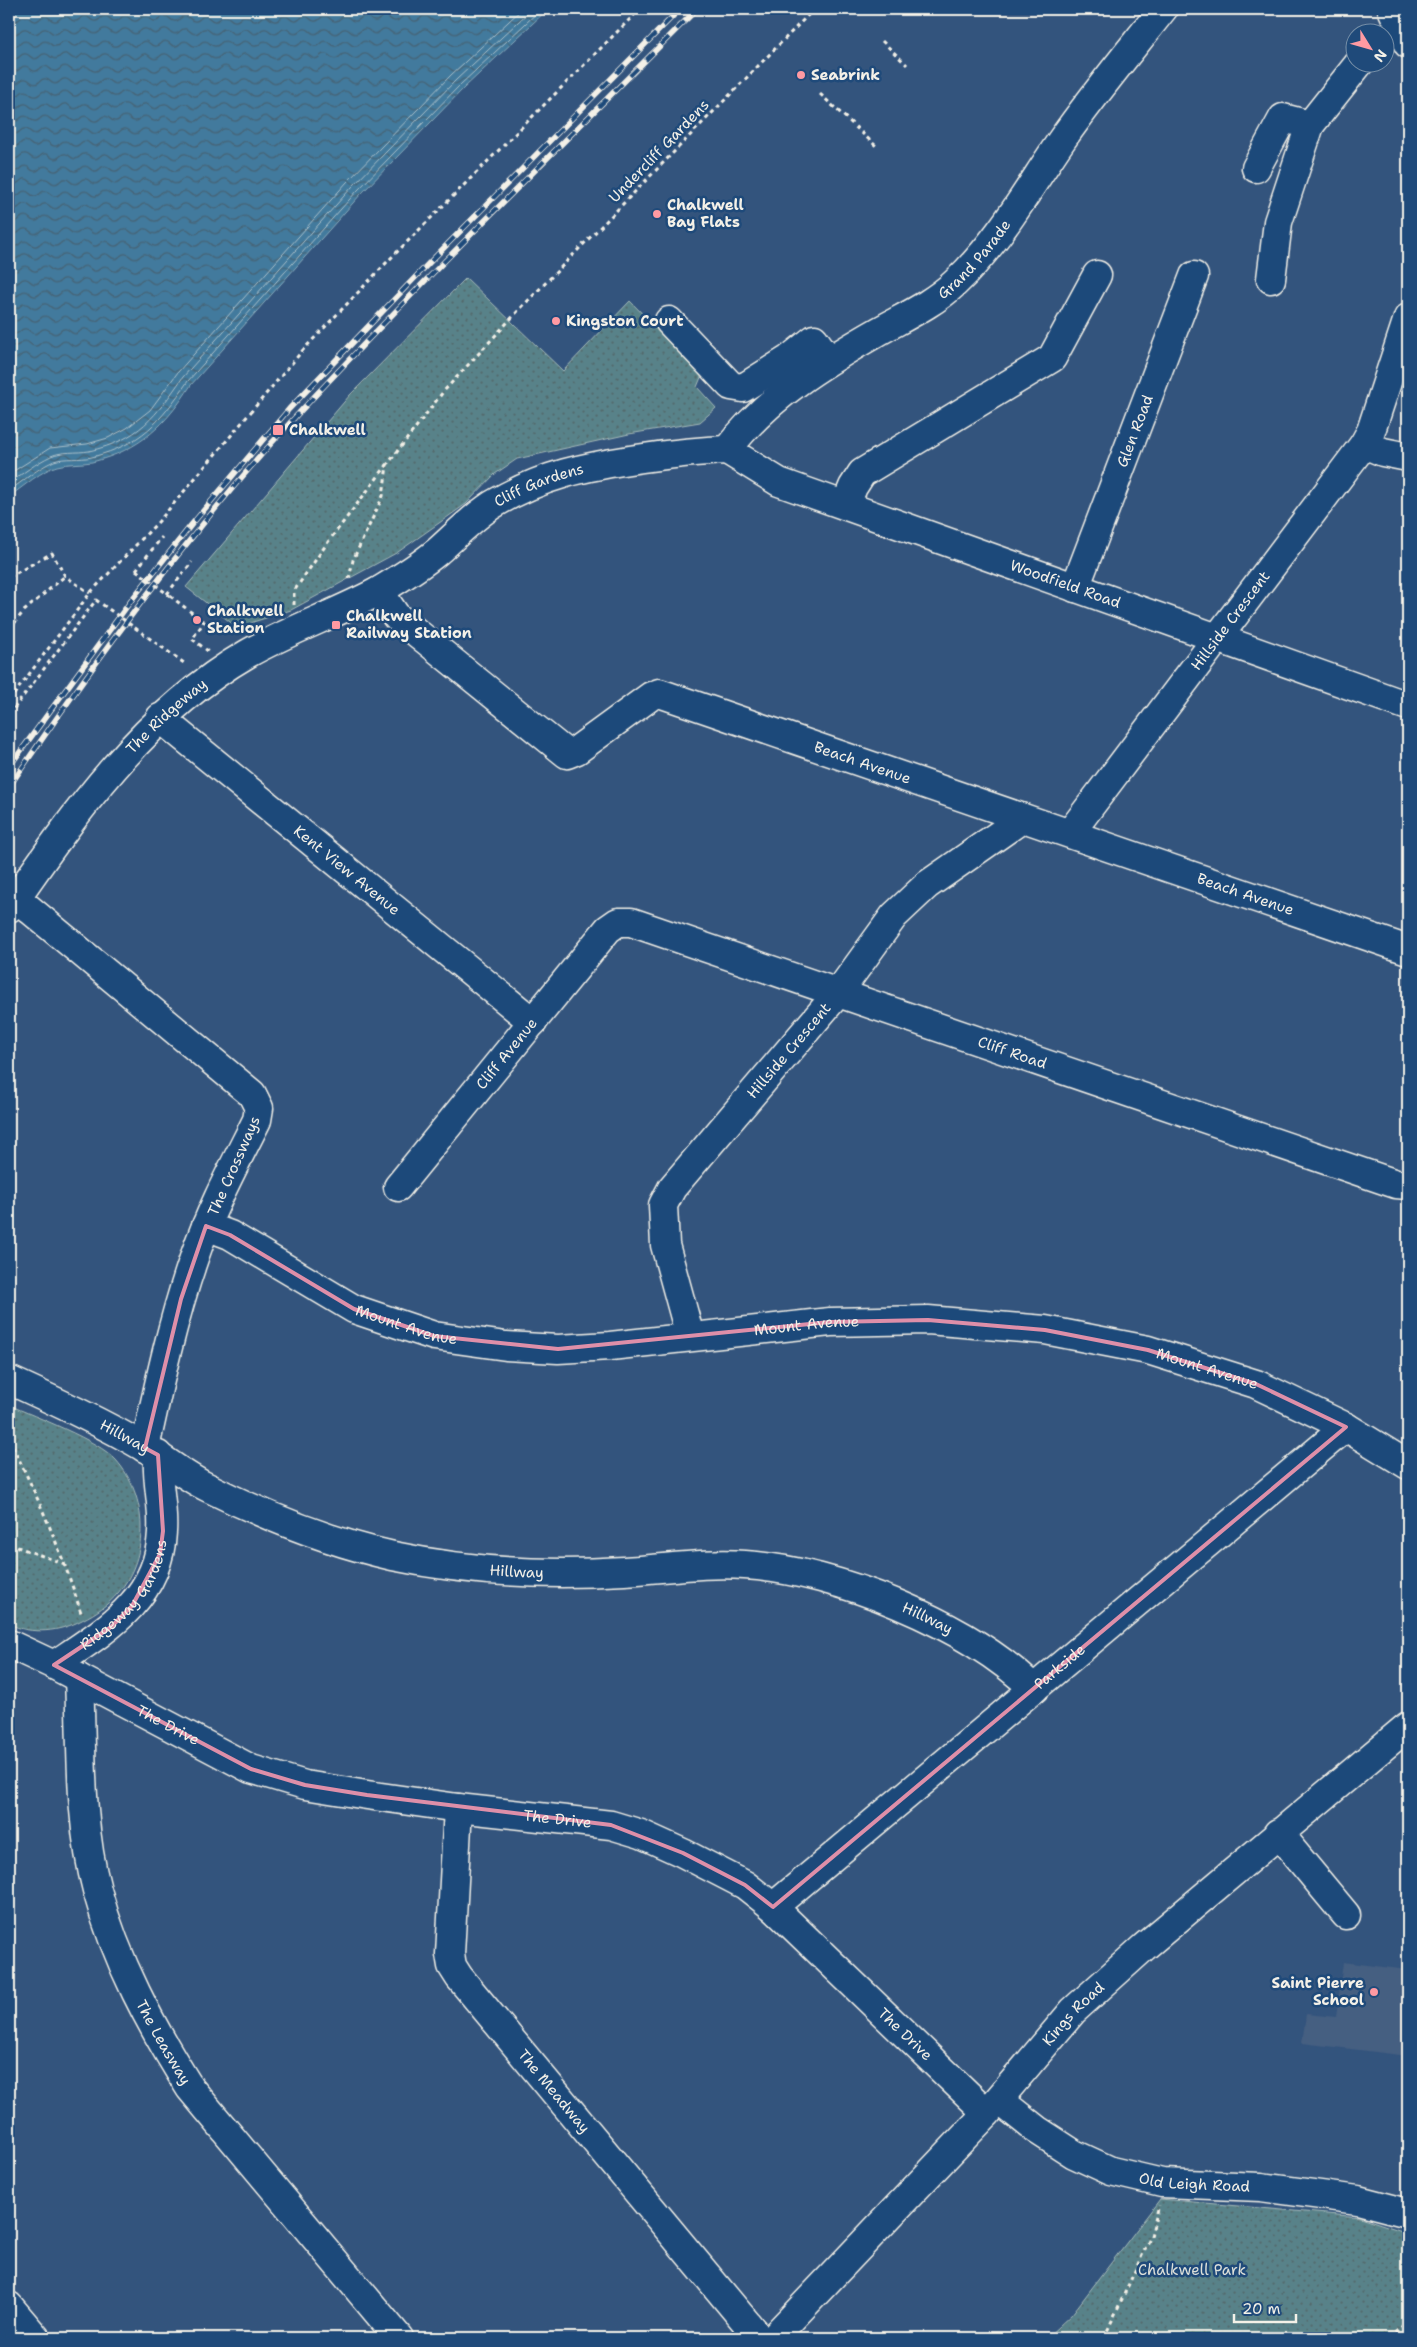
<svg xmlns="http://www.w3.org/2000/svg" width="1417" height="2347" viewBox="0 0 1417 2347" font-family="'Shantell Sans',sans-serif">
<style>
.built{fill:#455e81}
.grass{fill:url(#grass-dots);stroke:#a6bab8}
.water{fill:url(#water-waves);stroke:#89aabb}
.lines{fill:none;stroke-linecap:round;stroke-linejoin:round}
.shore{stroke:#adc1ca;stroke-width:1}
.minor-casing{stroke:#f4f1e8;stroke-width:31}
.path{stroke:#f4f1e8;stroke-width:3;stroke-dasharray:4 4;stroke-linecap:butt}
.minor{stroke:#1f4a7a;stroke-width:28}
.rail-casing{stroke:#f4f1e8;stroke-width:5.5}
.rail{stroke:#1f4a7a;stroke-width:4;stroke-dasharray:11;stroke-linecap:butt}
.path-bridge{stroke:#f4f1e8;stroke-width:3;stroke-dasharray:4 4;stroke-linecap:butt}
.marked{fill:none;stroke:#de8fa9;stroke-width:4;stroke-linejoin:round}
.poi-dot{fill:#ff9aa2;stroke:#1f4a7a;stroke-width:2}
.labels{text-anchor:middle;stroke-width:5;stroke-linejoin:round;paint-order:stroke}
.poi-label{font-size:15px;font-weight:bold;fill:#f4f1e8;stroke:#1f4a7a;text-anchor:start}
.street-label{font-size:15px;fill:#f4f1e8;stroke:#1f4a7a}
.park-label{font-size:15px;fill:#dde0da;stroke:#1f4a7a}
</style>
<defs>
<pattern id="grass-dots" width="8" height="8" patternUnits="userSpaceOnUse" patternTransform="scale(1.25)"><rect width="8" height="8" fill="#598289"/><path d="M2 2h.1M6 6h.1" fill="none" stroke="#52686b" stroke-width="1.8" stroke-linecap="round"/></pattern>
<pattern id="water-waves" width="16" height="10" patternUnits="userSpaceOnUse" patternTransform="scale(1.25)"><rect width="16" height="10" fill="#427a9d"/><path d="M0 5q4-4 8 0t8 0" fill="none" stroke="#466172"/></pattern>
</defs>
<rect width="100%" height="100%" fill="#33547d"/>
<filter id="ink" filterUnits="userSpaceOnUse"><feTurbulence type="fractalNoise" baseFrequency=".02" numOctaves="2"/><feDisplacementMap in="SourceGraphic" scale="10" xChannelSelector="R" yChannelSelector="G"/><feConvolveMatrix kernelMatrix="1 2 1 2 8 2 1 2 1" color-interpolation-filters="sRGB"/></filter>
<g filter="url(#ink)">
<path class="built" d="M1343,1962l65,8v86l-106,-13 4,-29 30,3z"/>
<g class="grass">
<path d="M466,278l97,93 67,-70 72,74 -5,12 19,21 -16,14 -71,12 -112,25 -22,15 -29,30 -68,48 -107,58 -41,13 -11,6 -53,-42 164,-192z"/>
<path d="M9,1405c27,12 89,35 107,55 32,36 34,96 2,133 -10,12 -22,20 -36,27 -22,12 -50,15 -73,4z"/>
<path d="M1160,2199l200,18 48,16v105h-362l26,-24z"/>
</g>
<path class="water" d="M9,9h539l-84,79 -103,106 -170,191c-25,40 -51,65 -99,77 -12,2 -24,1 -35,4 -13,3 -36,22 -48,31z"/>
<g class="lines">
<g class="shore">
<path d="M9,474l41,-26 37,-4 21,-6 19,-10 23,-18 28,-38 169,-190 104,-107 71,-66"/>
<path d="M9,483c13,-9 27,-20 42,-27 11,-5 26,-3 38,-5 50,-11 67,-35 94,-74l169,-190 104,-107 76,-71"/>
<path d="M9,491c14,-10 29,-23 45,-30 11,-4 26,-1 38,-4 50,-13 68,-35 96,-76l169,-190 103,-106 81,-76"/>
</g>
<g class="minor-casing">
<g id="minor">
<path d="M1392,9l16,35"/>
<path d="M1256,168l27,-50 27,7"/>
<path d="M1271,279l7,-57 32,-97 50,-63"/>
<path d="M669,321l62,65 12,2 46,-29 25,-20 15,21"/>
<path d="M1364,444l19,8 25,5"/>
<path id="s1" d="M727,450l52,32 629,224"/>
<path id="s2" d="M727,450c41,-54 96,-87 154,-120 25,-14 53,-27 74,-47 43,-40 73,-94 106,-142 32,-46 68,-89 102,-132"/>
<path d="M846,504l7,-17 9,-14 190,-115 45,-83"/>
<path id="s3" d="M1075,588l119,-312"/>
<path id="s4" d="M379,591l17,25 171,138 10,-4 74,-54 8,-3 9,3 740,254"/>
<path id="s5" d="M160,718l373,304"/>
<path id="s6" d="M1070,833l294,-389 7,-13 37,-113"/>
<path d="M16,898l236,196 7,14 -2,12c-22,44 -46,88 -62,135 -22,63 -36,128 -50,193"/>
<path id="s7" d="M9,908c65,-94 136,-195 238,-254 42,-24 89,-40 132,-63 20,-12 41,-25 59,-40 18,-16 34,-33 54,-46 49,-30 95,-39 151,-47 28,-4 56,-7 84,-8"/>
<path id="s8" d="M398,1187l210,-258 10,-7h13l765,262 12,1"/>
<path id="s9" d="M206,1226l24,9 124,74 80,27 72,10 52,3 52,-3 220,-24 98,-2 117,10 103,20 108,34 90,43 62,38"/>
<path id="s10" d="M690,1336l-25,-91 -2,-40 9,-17 166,-195 56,-77 33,-31 96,-67"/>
<path id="s11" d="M9,1380c46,21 94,43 138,69 20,12 39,28 60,38 58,29 123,55 186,69 76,16 154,20 231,15 40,-2 80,-9 121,-6 93,6 222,59 289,124"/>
<path id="s12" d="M9,1644l45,21c50,-34 105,-65 108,-133 2,-26 -6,-51 -4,-77"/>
<path id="s13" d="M54,1665l197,104 54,16 62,10 91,13 153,17 30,9 42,19 62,32 28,22 214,206"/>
<path id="s14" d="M79,1678c3,69 0,146 18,212 19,71 54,136 93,198l209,250"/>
<path id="s15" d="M458,1808l-8,146 2,12 7,11 300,361"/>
<path d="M1278,1833l68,82"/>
<path id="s16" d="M773,1907l573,-480"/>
<path id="s17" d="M999,2100l38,30 37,24 37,17 51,12 99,4 97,13 50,13"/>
<path d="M9,2306l27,32"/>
<path id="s18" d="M773,2338l214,-225 86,-102 71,-64 264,-221"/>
</g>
</g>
<g class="path">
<path d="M882,41l25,24"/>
<path d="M820,94l56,52"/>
<path d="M136,570l26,-33"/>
<path d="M9,577l43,-24 13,23 25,17"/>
<path d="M349,579l4,-19 30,-64 4,-31 56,-73 76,-82 295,-301"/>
<path d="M167,594l25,-32"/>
<path d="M170,596l34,26 -12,17 16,12"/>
<path d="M294,605v-14l34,-49 59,-77"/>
<path d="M9,630l15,-19 41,-35"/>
<path d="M9,701l81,-108 69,-72 144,-171 86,-90 251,-251"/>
<path d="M9,1439c29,58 54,115 73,177"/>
<path d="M9,1544l56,20"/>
<path d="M1104,2338l47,-102 8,-31"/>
<path d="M1389,2338l19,-17"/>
</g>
<use href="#minor" class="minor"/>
<g class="rail-casing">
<g id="rail">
<path d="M9,767l124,-169 59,-74 97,-115 140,-146 251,-254"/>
<path d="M9,787c88,-129 182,-257 288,-372 129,-139 266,-272 400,-406"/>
</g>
</g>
<use href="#rail" class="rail"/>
<g class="path-bridge">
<path d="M136,570l34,26"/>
<path d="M9,715l87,-115 88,63"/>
</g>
</g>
</g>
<path class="marked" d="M206,1226l24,9 124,74 80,27 124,13 272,-27 98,-2 117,10 103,20 108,34 90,43 -573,480 -28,-22 -62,-32 -72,-28 -244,-30 -62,-10 -54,-16 -197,-104 57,-38 21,-21 28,-52 3,-23 -5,-76 -13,-7 36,-149z"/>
<g class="poi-dot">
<circle cx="801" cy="75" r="5"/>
<circle cx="657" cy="214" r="5"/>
<circle cx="556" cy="321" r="5"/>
<rect x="272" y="424" width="12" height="12" rx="2.5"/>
<circle cx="197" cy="620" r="5"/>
<rect x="331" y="620" width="10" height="10" rx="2.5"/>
<circle cx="1374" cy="1992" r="5"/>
</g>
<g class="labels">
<g class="poi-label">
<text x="811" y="80">Seabrink</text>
<text x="667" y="210">Chalkwell<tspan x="667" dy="17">Bay Flats</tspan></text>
<text x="566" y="326">Kingston Court</text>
<text x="289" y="435">Chalkwell</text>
<text x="207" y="616">Chalkwell<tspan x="207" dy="17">Station</tspan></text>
<text x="346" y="621">Chalkwell<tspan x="346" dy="17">Railway Station</tspan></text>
<text x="1364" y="1988" text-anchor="end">Saint Pierre<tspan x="1364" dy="17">School</tspan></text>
</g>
<g class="street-label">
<text transform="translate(659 151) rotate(-46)" y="5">Undercliff Gardens</text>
<text dy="5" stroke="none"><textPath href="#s2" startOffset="315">Grand Parade</textPath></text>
<text dy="5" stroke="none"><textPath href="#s3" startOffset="168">Glen Road</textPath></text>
<text dy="5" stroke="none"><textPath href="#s7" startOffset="691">Cliff Gardens</textPath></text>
<text dy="5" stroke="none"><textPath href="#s1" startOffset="365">Woodfield Road</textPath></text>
<text dy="5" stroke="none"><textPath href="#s6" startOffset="266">Hillside Crescent</textPath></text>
<text dy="5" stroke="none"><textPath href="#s7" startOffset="249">The Ridgeway</textPath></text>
<text dy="5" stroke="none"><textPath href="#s4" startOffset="576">Beach Avenue</textPath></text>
<text dy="5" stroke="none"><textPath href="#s5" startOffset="241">Kent View Avenue</textPath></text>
<text dy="5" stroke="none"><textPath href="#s4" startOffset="981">Beach Avenue</textPath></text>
<text dy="5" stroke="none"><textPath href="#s10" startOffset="334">Hillside Crescent</textPath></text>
<text dy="5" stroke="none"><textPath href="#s8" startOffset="761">Cliff Road</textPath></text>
<text dy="5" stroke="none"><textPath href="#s8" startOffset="172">Cliff Avenue</textPath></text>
<text transform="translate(234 1166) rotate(-66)" y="5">The Crossways</text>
<text dy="5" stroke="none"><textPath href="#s9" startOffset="225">Mount Avenue</textPath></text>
<text dy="5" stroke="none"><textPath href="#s9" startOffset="629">Mount Avenue</textPath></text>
<text dy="5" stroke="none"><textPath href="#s9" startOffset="1035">Mount Avenue</textPath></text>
<text dy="5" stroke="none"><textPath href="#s11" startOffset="129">Hillway</textPath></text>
<text dy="5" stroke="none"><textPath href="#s11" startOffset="549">Hillway</textPath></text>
<text dy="5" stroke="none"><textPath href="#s12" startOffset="152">Ridgeway Gardens</textPath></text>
<text dy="5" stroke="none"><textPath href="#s11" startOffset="969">Hillway</textPath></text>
<text dy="5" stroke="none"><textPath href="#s16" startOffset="374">Parkside</textPath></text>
<text dy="5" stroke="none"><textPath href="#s13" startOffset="129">The Drive</textPath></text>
<text dy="5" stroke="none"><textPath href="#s13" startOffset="534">The Drive</textPath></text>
<text dy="5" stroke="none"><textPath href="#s18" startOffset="442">Kings Road</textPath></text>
<text dy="5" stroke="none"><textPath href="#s13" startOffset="954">The Drive</textPath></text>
<text dy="5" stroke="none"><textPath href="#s14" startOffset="380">The Leasway</textPath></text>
<text dy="5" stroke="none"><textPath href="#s15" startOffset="320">The Meadway</textPath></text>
<text dy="5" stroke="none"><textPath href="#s17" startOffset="218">Old Leigh Road</textPath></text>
</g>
<g class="park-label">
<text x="1192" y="2275">Chalkwell Park</text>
</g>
</g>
<rect width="1417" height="2347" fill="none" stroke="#1f4a7a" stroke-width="30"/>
<rect x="15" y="15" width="1387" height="2317" fill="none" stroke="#f4f1e8" stroke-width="2" filter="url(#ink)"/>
<g transform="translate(1370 48) rotate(127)"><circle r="24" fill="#1f4a7a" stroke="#748da6"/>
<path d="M0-4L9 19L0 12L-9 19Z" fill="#ff9aa2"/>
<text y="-8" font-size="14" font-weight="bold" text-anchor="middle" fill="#f4f1e8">N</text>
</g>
<path d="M1234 2314v8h62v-8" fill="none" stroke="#f4f1e8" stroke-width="2.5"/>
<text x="1242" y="2314" font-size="15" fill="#f4f1e8" stroke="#1f4a7a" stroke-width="4" paint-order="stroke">20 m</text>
</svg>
